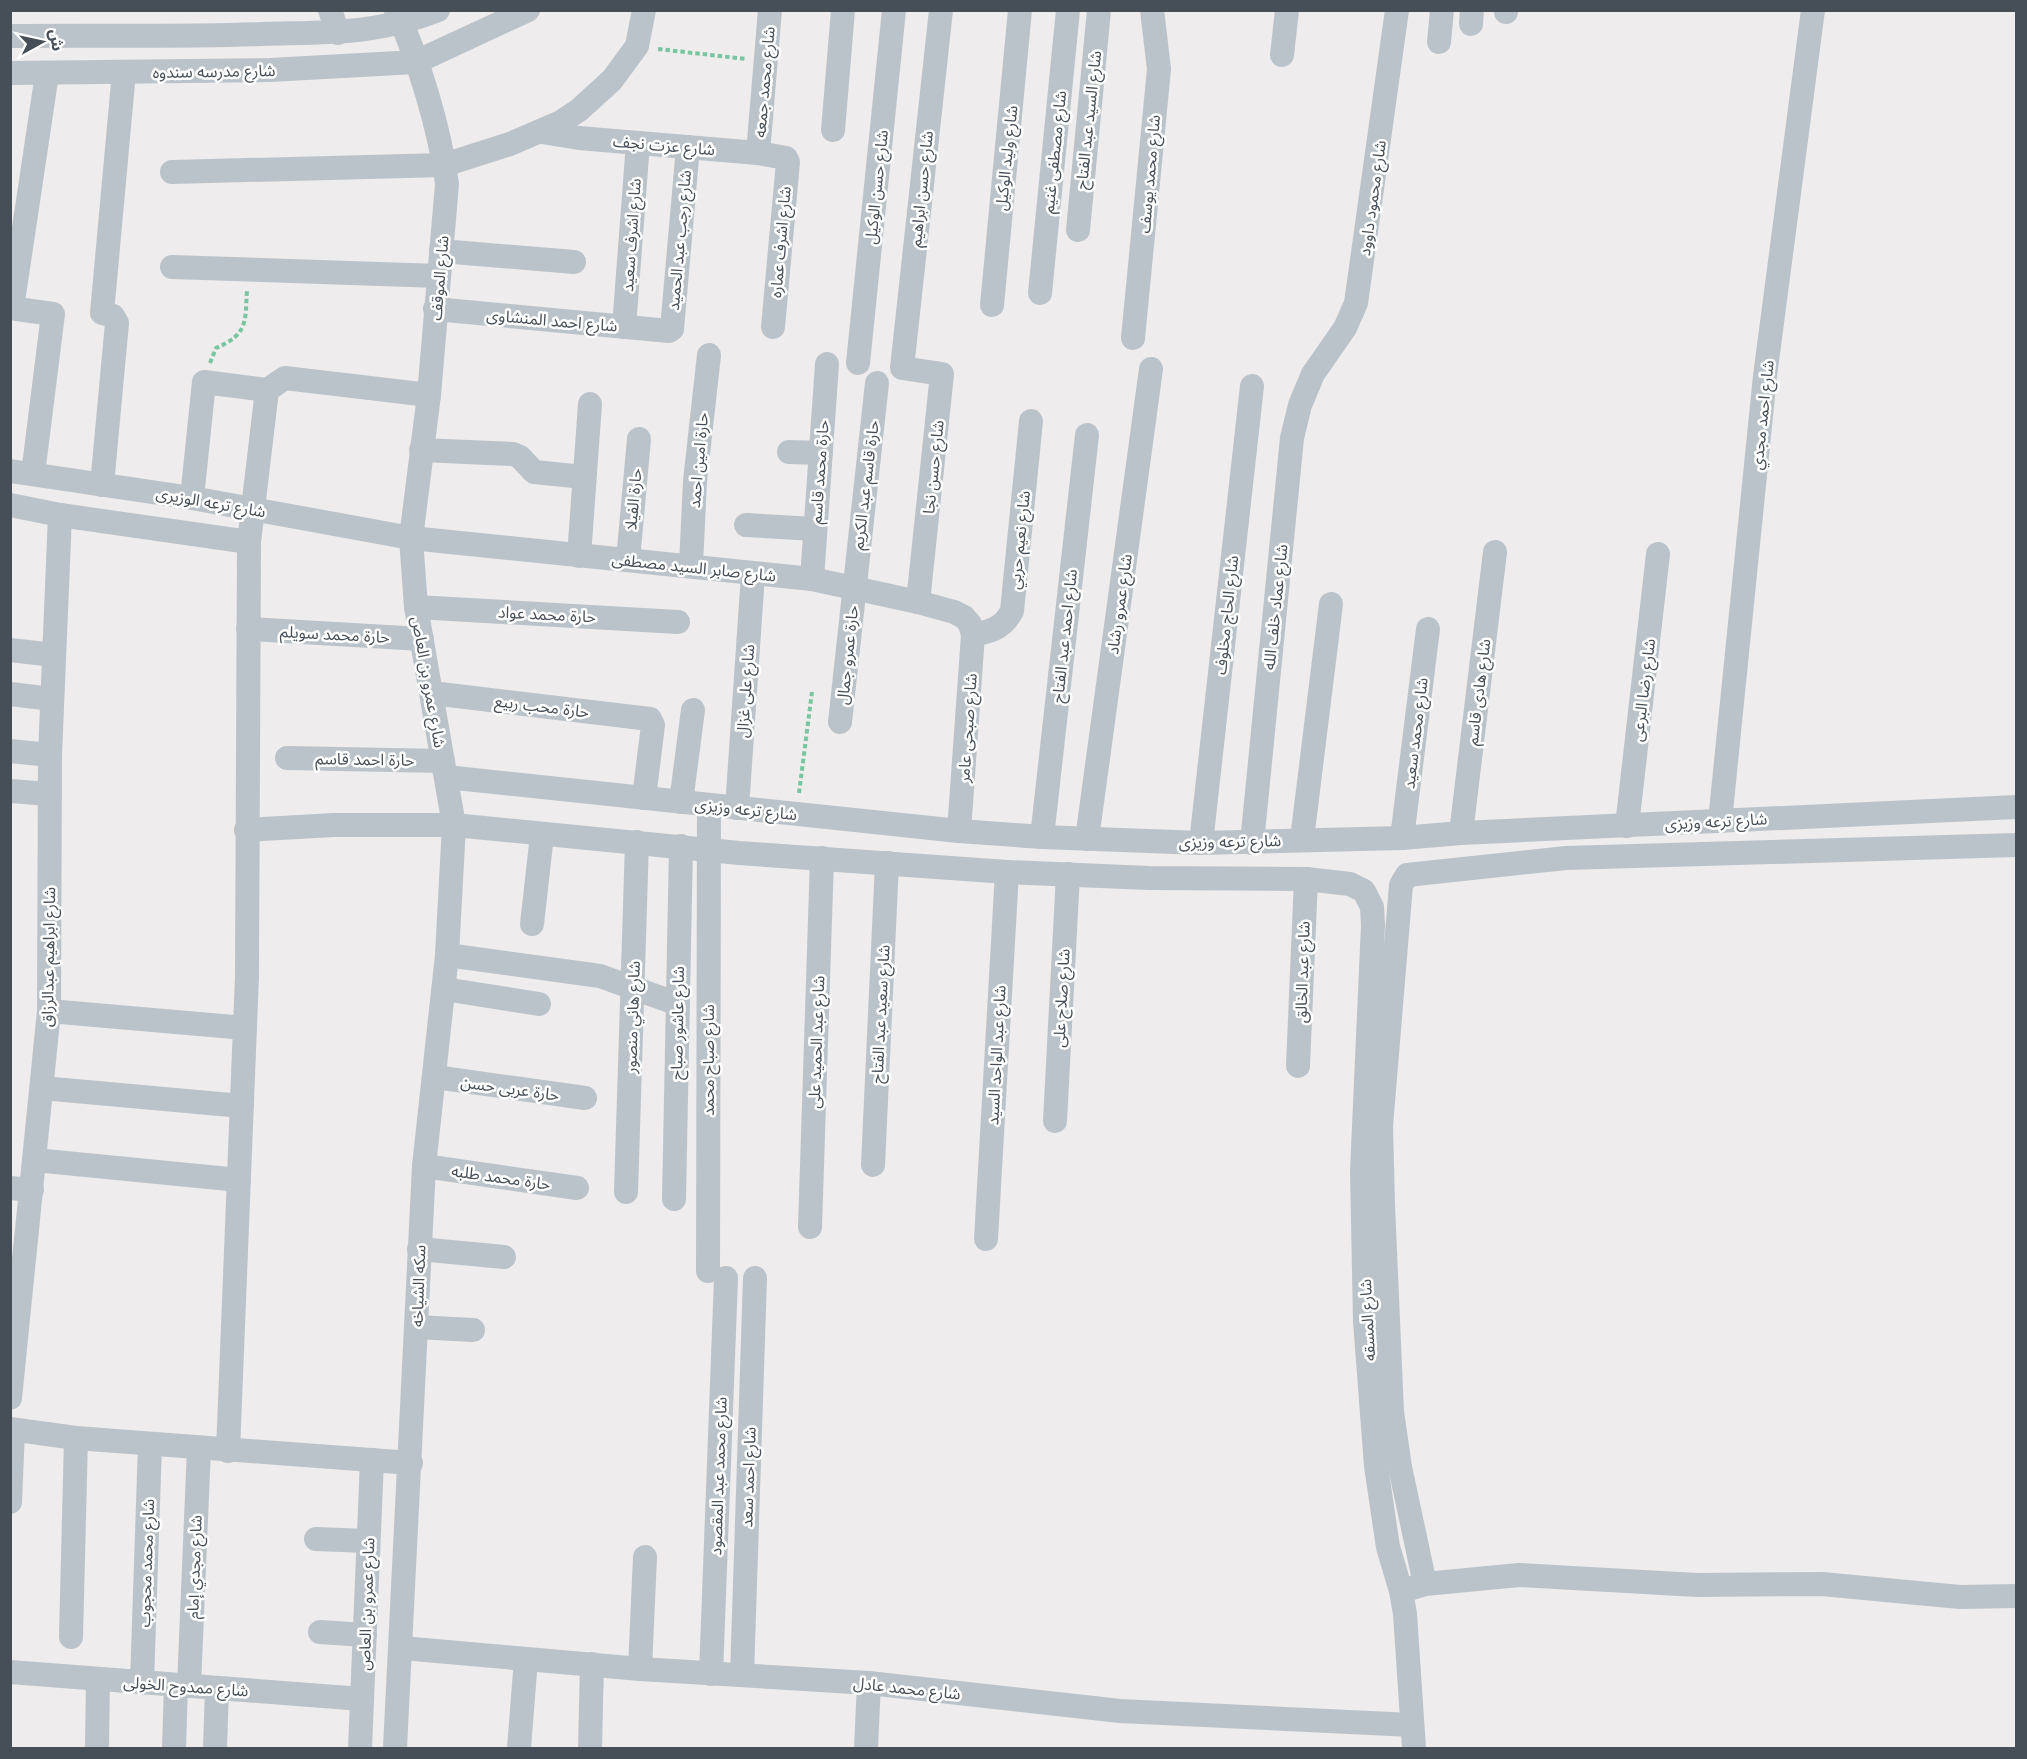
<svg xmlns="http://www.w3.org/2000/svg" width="2027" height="1759" viewBox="0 0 2027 1759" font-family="Inter,'Noto Sans Arabic',sans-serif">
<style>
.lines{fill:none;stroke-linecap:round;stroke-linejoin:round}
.path{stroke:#77c5a1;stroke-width:4;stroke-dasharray:4.5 3;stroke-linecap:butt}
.street{stroke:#bbc3ca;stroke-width:24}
.labels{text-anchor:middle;stroke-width:5;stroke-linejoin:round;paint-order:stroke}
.street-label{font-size:16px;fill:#464e58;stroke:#fff}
</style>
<rect width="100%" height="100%" fill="#eeecec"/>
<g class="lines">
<g class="path">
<path d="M658,49l88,10"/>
<path d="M210,363l6,-15c33,-14 29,-27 31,-59"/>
<path d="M799,793l13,-101"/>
</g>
<g class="street">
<path d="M330,10l8,23"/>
<path d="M1506,12v-2"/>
<path d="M1471,24l1,-14"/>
<path d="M10,36c85,-1 168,1 252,-2 66,-2 113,1 176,-24"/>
<path d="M1439,42l3,-32"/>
<path d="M1282,55l5,-45"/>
<path d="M10,73l260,-3 146,-8 112,-52"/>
<path d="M833,130l10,-120"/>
<path d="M542,132l37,6 179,15 28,5 2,4 -15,165"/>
<path d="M758,153l12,-143"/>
<path d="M172,172l272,-7 66,-21 51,-22 18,-12 33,-30 25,-34 7,-36"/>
<path d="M1078,230l21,-220"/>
<path d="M441,251l133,11"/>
<path d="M172,267l267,9"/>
<path d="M1040,293l28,-283"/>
<path d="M992,305l28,-295"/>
<path d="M10,308l43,6 -20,160"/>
<path d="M12,308l35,-234"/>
<path d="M435,309l234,22 3,-2 16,-182"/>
<path d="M624,327l14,-184"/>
<path d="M1133,338l26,-269 -7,-59"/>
<path d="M858,363l36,-353"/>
<path d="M421,450l92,4 7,3 14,15 50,5"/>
<path d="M789,452l32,1"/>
<path d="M10,471l182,27 219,40 401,41 106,23 36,10 10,5 6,7 3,11 -14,196"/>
<path d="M102,485l15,-162 -4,-7 -11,-3 22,-241"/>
<path d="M192,498l12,-116 63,8"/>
<path d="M10,505l50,10 189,27"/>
<path d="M746,525l69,4"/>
<path d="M579,556l11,-152"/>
<path d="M628,560l11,-121"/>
<path d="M691,565l4,-84 14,-126"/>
<path d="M812,579l15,-215"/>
<path d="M918,602l24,-228 -40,-6 39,-358"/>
<path d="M416,607l262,15"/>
<path d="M248,629l174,10"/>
<path d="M973,635c19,-4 30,-7 39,-24l19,-190"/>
<path d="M10,650l44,5"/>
<path d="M432,693l218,26 3,6 -9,73"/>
<path d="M10,694l42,5"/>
<path d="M840,722l37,-339"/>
<path d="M10,751l40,4"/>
<path d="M287,758l156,3"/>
<path d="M446,777l513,54 83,6 159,6 201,-5 59,-5 555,-26"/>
<path d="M10,791l40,3"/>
<path d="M681,802l12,-92"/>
<path d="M737,808l16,-234"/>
<path d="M1720,821l45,-445 48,-366"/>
<path d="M1627,826l31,-272"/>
<path d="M246,830l88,-5h120l285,28 268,19 142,6 157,1 44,5 14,7 8,16 1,18 -11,246 3,150 11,145 12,81 13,44 4,23 9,134"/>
<path d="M1461,833l34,-281"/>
<path d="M1042,837l45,-402"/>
<path d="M1402,838l26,-209"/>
<path d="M1087,839l64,-470"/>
<path d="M1302,839l29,-235"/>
<path d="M1201,843l51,-457"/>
<path d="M1252,843l40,-405 8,-33 13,-31 32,-46 11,-25 41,-293"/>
<path d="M532,924l10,-89"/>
<path d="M447,955l153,21 78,28"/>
<path d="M444,989l95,15"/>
<path d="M49,1011l196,17"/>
<path d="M1298,1066l8,-187"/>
<path d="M435,1077l150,21"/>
<path d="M42,1088l200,18"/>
<path d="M1055,1121l13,-247"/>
<path d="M35,1160l204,20"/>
<path d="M873,1165l14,-302"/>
<path d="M424,1166l153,22"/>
<path d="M10,1188l22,2"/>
<path d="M626,1192l11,-350"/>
<path d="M674,1199l7,-353"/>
<path d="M810,1227l12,-369"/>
<path d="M986,1239l21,-367"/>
<path d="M419,1249l85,8"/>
<path d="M708,1271l1,-466"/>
<path d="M416,1327l57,3"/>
<path d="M10,1398l39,-387 1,-256 10,-240"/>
<path d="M10,1429l66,9 335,25"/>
<path d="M228,1451l19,-475 2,-434 18,-152 18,-12 144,17"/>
<path d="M10,1502l3,-72"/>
<path d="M316,1539l52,2"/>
<path d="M1425,1584l-25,-117 -8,-55 -9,-207 -2,-79 20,-241 6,-10 159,-17 450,-13"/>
<path d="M1409,1589l16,-5 94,-9 178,10 125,-1 138,13 56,-1"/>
<path d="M320,1632l45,3"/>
<path d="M71,1637l5,-199"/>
<path d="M402,1648l238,21 229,14 251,28 292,14"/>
<path d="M640,1669l5,-112"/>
<path d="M10,1672l352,27"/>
<path d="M711,1674l15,-396"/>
<path d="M742,1675l13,-397"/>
<path d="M142,1683l8,-239"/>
<path d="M189,1686l10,-238"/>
<path d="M97,1748l1,-69"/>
<path d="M174,1748l2,-63"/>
<path d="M215,1748l2,-60"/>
<path d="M360,1748l12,-288"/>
<path d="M395,1748l29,-582 23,-211 7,-130 -38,-218 -5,-69 18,-143 18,-211c-7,-54 -28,-124 -51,-174"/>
<path d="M519,1748l7,-89"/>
<path d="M590,1748l2,-84"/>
<path d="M866,1748l3,-65"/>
</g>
</g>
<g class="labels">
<g class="street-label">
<text transform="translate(214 71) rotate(-1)" y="6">شارع مدرسه سندوه</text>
<text transform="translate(764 82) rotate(-85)" y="6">شارع محمد جمعه</text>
<text transform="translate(1088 120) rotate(-84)" y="6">شارع السيد عبد الفتاح</text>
<text transform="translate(664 145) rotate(5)" y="6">شارع عزت نجف</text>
<text transform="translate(1054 152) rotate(-84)" y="6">شارع مصطفى غنيم</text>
<text transform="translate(1006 158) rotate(-84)" y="6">شارع وليد الوكيل</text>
<text transform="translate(1149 174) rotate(-85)" y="6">شارع محمد يوسف</text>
<text transform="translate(876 187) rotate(-84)" y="6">شارع حسن الوكيل</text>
<text transform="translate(921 189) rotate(-84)" y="6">شارع حسن ابراهيم</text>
<text transform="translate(1372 198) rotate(-82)" y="6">شارع محمود داوود</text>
<text transform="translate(631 235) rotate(-86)" y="6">شارع اشرف سعيد</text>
<text transform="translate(679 240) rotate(-85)" y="6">شارع رجب عبد الحميد</text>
<text transform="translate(780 242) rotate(-85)" y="6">شارع اشرف عماره</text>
<text transform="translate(439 278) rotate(-85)" y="6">شارع الموقف</text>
<text transform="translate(552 320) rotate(5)" y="6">شارع احمد المنشاوى</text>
<text transform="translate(1762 415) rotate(-84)" y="6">شارع احمد مجدي</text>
<text transform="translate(698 460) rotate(-85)" y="6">حارة امين احمد</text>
<text transform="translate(933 467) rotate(-84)" y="6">شارع حسن نجا</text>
<text transform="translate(819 472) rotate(-86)" y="6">حارة محمد قاسم</text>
<text transform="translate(865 485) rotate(-83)" y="6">حارة قاسم عبد الكريم</text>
<text transform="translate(633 499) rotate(-85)" y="6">حارة الفيلا</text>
<text transform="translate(211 502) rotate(10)" y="6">شارع ترعه الوزيرى</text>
<text transform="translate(1019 540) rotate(-84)" y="6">شارع نعيم حربي</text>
<text transform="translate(694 567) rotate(6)" y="6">شارع صابر السيد مصطفى</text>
<text transform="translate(1119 604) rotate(-82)" y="6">شارع عمرو رشاد</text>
<text transform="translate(1275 607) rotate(-84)" y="6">شارع عماد خلف الله</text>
<text transform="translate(547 614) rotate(3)" y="6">حارة محمد عواد</text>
<text transform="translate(1226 615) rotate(-84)" y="6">شارع الحاج مخلوف</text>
<text transform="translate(335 634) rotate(3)" y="6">حارة محمد سويلم</text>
<text transform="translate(1064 636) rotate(-84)" y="6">شارع احمد عبد الفتاح</text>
<text transform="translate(847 655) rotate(-84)" y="6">حارة عمرو جمال</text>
<text transform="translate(429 682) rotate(80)" y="6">شارع عمرو بن العاص</text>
<text transform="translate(1643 690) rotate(-83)" y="6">شارع رضا البرعى</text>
<text transform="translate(745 691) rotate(-86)" y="6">شارع على غزال</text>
<text transform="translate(1478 692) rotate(-83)" y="6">شارع هادى قاسم</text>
<text transform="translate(542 706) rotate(7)" y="6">حارة محب ربيع</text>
<text transform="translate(967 728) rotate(-86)" y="6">شارع صبحى عامر</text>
<text transform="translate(1415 733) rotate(-83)" y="6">شارع محمد سعيد</text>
<text transform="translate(365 759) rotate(1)" y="6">حارة احمد قاسم</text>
<text transform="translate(746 809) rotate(6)" y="6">شارع ترعه وزيزى</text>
<text transform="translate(1716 821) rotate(-3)" y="6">شارع ترعه وزيزى</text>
<text transform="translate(1230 841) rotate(-1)" y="6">شارع ترعه وزيزى</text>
<text transform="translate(48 957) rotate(-89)" y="6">شارع ابراهيم عبدالرزاق</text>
<text transform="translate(1302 972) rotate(-88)" y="6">شارع عبد الخالق</text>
<text transform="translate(1061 998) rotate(-87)" y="6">شارع صلاح على</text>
<text transform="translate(880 1014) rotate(-87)" y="6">شارع سعيد عبد الفتاح</text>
<text transform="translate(632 1017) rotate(-88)" y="6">شارع هاني منصور</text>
<text transform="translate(677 1023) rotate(-89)" y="6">شارع عاشور صباح</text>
<text transform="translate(816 1042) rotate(-88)" y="6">شارع عبد الحميد على</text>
<text transform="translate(996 1055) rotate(-87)" y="6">شارع عبد الواحد السيد</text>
<text transform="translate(708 1060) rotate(-90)" y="6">شارع صباح محمد</text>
<text transform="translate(510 1088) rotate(8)" y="6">حارة عربى حسن</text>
<text transform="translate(501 1177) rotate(8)" y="6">حارة محمد طلبه</text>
<text transform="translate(418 1286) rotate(-88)" y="6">سكه الشياخه</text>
<text transform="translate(1367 1320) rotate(-93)" y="6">شارع المسقه</text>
<text transform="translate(718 1476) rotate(-88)" y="6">شارع محمد عبد المقصود</text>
<text transform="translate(748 1477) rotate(-88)" y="6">شارع احمد سعد</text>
<text transform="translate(146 1563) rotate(-88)" y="6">شارع محمد محجوب</text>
<text transform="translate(194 1567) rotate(-88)" y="6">شارع مجدي إمام</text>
<text transform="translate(366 1604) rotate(-88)" y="6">شارع عمرو بن العاص</text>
<text transform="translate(186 1686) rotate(4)" y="6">شارع ممدوح الخولى</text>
<text transform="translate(907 1688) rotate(6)" y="6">شارع محمد عادل</text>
</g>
</g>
<rect width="2027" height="1759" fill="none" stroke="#464e58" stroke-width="24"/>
<g transform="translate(42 42) rotate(82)" stroke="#ffffff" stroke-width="4.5" paint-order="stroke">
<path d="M0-4.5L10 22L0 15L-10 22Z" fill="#464e58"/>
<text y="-9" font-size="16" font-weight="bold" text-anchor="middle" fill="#464e58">ش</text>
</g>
</svg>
